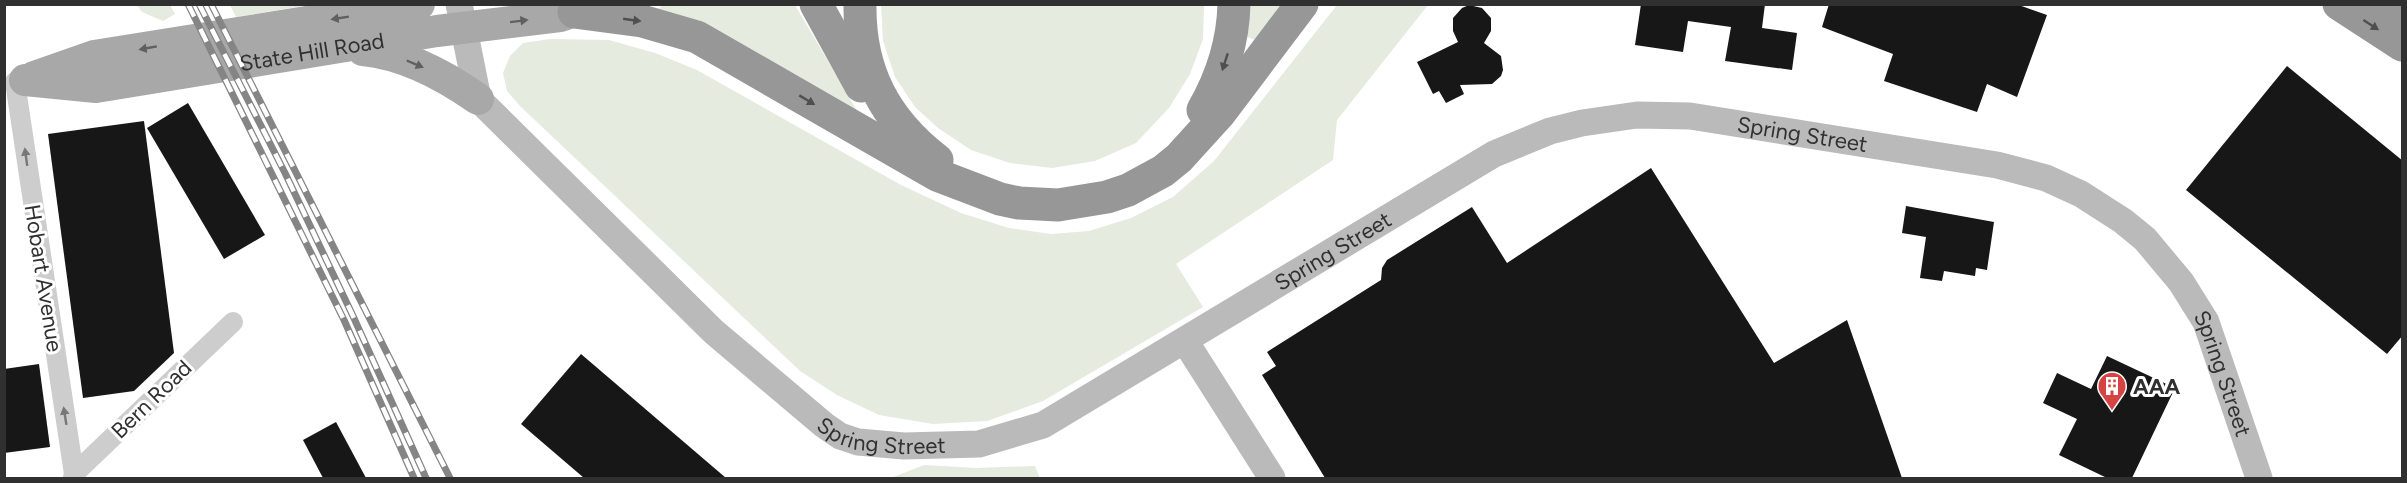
<svg xmlns="http://www.w3.org/2000/svg" width="2407" height="483" viewBox="0 0 2407 483" font-family="Figtree,sans-serif">
<style>
.green{fill:#e5ebdf}
.building{fill:#171717}
.lines{fill:none;stroke-linecap:round;stroke-linejoin:round}
.street{stroke:#cdcdcd;stroke-width:20}
.secondary{stroke:#bababa;stroke-width:27}
.primary{stroke:#a8a8a8;stroke-width:32}
.highway{stroke:#979797;stroke-width:33}
.rail-casing{stroke:#858585;stroke-width:7}
.rail{stroke:#fff;stroke-width:4.5;stroke-dasharray:14;stroke-linecap:butt}
.oneway{fill:#606060}
.oneway2{fill:#4f4f4f}
.oneway3{fill:#777}
.labels{text-anchor:middle;stroke-width:6;stroke-linejoin:round;paint-order:stroke}
.street-label{font-size:22px;fill:#303030;stroke:#fff}
.poi-label{font-size:22px;font-weight:bold;fill:#303030;stroke:#fff;text-anchor:start}
</style>
<rect width="100%" height="100%" fill="#fff"/>
<g class="green">
<path d="M666,4l129,1 68,116 -208,-111z"/>
<path d="M137,5h33l5,9 -12,7 -21,-9z"/>
<path d="M230,5h79l-73,12z"/>
<path d="M881,5h323l-1,34 -13,35 -21,34 -33,35 -41,18 -43,7 -42,-5 -39,-13 -33,-22 -23,-21 -20,-30 -12,-36z"/>
<path d="M1243,5h44l-29,36 -16,-6z"/>
<path d="M1337,5h91l-91,115 -4,40 -157,104 27,43 -160,94 -56,20 -54,3 -54,-9 -42,-20 -37,-24 -280,-265 -13,-15 -4,-18 7,-17 13,-13 27,-4 59,1 46,13 42,17 204,115 60,28 48,15 42,6 38,-3 42,-13 42,-21 41,-36z"/>
<path d="M924,465l52,3 59,-2 5,12h-149z"/>
</g>
<g class="building">
<path d="M1641,4h124l-3,24 35,5 -5,37 -67,-9 6,-34 -43,-6 -5,31 -48,-7z"/>
<path d="M1829,4h187l31,11 -30,82 -30,-13 -10,28 -93,-31 9,-27 -71,-27z"/>
<path d="M1469,5l13,3 9,10v13l-7,12 17,13 2,14 -2,6 -9,8 -32,1 4,9 -18,9 -7,-12 -6,3 -16,-32 41,-20 -5,-11v-13l9,-10z"/>
<path d="M2287,66l116,95v174l-16,19 -201,-164z"/>
<path d="M188,103l77,132 -41,24 -77,-131z"/>
<path d="M144,121l30,232 -40,38 -51,7 -35,-264z"/>
<path d="M1651,168l123,195 73,-43 55,158h-577l-63,-103 14,-9 -9,-14 114,-72 1,-12 5,-8 85,-53 35,56z"/>
<path d="M1906,206l88,16 -7,48 -11,-2 -1,8 -31,-5 -2,10 -22,-3 6,-41 -24,-4z"/>
<path d="M581,354l145,124h-142l-63,-54z"/>
<path d="M2107,356l68,32 -43,90h-25l-48,-23 18,-36 -34,-16 14,-30 34,16z"/>
<path d="M39,364l11,83 -46,6v-84z"/>
<path d="M336,422l30,56h-43l-20,-38z"/>
</g>
<g class="lines">
<g class="street">
<path d="M15,82l59,392"/>
<path d="M73,478l1,-4 159,-152"/>
</g>
<g class="secondary">
<path id="s1" d="M459,4l19,95 236,233 110,93 16,11 18,6 46,4 75,-2 64,-19 451,-271 56,-23 32,-8 55,-8 53,1 307,49 49,13 35,16 42,27 22,18 36,43 25,40 53,156"/>
<path d="M1185,341l87,137"/>
</g>
<g class="primary">
<path d="M363,50c41,4 81,25 115,49"/>
<path d="M34,77l60,-21 325,-52"/>
<path id="s2" d="M25,80l71,7 341,-56 123,-15 35,-12"/>
</g>
<g class="highway">
<path d="M816,4l45,82"/>
<path d="M860,4c-1,67 25,116 77,156"/>
<path d="M2339,4l63,41"/>
<path d="M2378,4l24,13"/>
<path d="M574,12l68,9 55,16 240,138 63,24 19,4 39,2 49,-8 21,-7 35,-19 16,-13 40,-44 83,-110"/>
<path d="M1203,110c19,-33 30,-66 31,-106"/>
</g>
<g class="rail-casing">
<g id="rail">
<path d="M188,4l156,316 70,158"/>
<path d="M199,4l86,169 68,143 73,162"/>
<path d="M211,4l239,474"/>
</g>
</g>
<use href="#rail" class="rail"/>
</g>
<defs><path id="oneway-solid" d="M-6-.8H1V-3.2L6.5 0L1 3.2V.8H-6Z" transform="scale(1.5)"/></defs>
<g class="oneway">
<use href="#oneway-solid" transform="translate(340 18) rotate(171)"/>
<use href="#oneway-solid" transform="translate(519 21) rotate(-7)"/>
<use href="#oneway-solid" transform="translate(148 48) rotate(170)"/>
<use href="#oneway-solid" transform="translate(415 64) rotate(23)"/>
</g>
<g class="oneway2">
<use href="#oneway-solid" transform="translate(632 20) rotate(8)"/>
<use href="#oneway-solid" transform="translate(2371 25) rotate(33)"/>
<use href="#oneway-solid" transform="translate(1225 62) rotate(108)"/>
<use href="#oneway-solid" transform="translate(807 100) rotate(31)"/>
</g>
<g class="oneway3">
<use href="#oneway-solid" transform="translate(26 157) rotate(-98)"/>
<use href="#oneway-solid" transform="translate(65 416) rotate(-99)"/>
</g>
<defs>
<g id="building-pin" transform="scale(1.5)"><path d="M0 17L-7.5 6A9.5 9.5 0 1 1 7.5 6Z" fill="#d54443" stroke="#fff"/><path d="M-4-6H4V6H1V3H-1V6H-4ZM-2.5-4.3h1.7v1.8h-1.7ZM.8-4.3h1.7v1.8H.8ZM-2.5-1h1.7V.8h-1.7ZM.8-1h1.7V.8H.8Z" fill="#fff"/></g>
</defs>
<g fill-rule="evenodd">
<use href="#building-pin" x="2112" y="386"/>
</g>
<g class="labels">
<g class="street-label">
<text dy="8" stroke="none"><textPath href="#s2" startOffset="290">State Hill Road</textPath></text>
<text dy="8" stroke="none"><textPath href="#s1" startOffset="1641">Spring Street</textPath></text>
<text dy="8" stroke="none"><textPath href="#s1" startOffset="1137">Spring Street</textPath></text>
<text transform="translate(44 278) rotate(81)" y="8">Hobart Avenue</text>
<text dy="8" stroke="none"><textPath href="#s1" startOffset="2163">Spring Street</textPath></text>
<text transform="translate(151 399) rotate(-44)" y="8">Bern Road</text>
<text dy="8" stroke="none"><textPath href="#s1" startOffset="633">Spring Street</textPath></text>
</g>
<g class="poi-label">
<text x="2133" y="394">AAA</text>
</g>
</g>
<rect width="2407" height="483" fill="none" stroke="#303030" stroke-width="12"/>
</svg>
